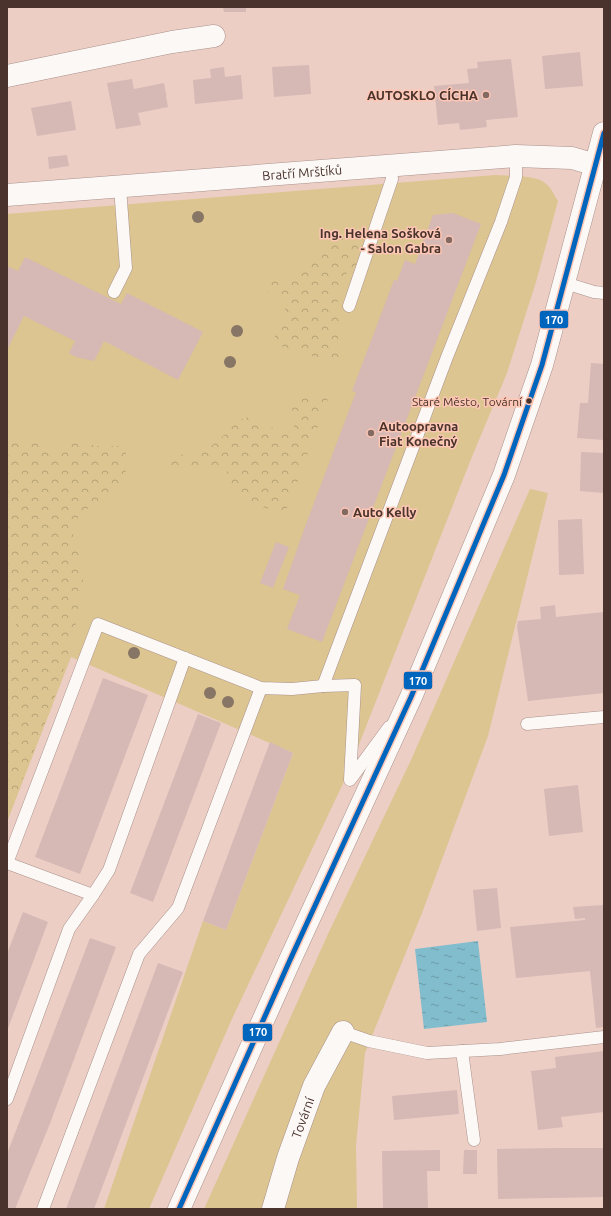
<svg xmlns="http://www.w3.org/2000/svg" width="611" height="1216" viewBox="0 0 611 1216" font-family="Ubuntu,sans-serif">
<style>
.green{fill:#dcc590}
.forest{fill:url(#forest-crowns)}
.water{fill:url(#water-ripples)}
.building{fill:#d6b8b5}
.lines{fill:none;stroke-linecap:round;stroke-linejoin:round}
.service-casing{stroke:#a9928b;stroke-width:13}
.minor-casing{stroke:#a9928b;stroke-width:23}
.primary-casing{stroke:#a9928b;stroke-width:23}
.service{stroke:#fcf8f6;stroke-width:12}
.minor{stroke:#fcf8f6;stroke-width:22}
.primary{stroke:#fcf8f6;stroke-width:22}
.bus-1-casing{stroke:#fec6b4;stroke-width:8}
.bus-1{stroke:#0065bd;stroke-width:5}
.tree{fill:#877665}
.poi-dot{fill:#826962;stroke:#fec6b4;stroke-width:1.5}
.bus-dot{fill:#49332c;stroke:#fec6b4;stroke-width:1.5}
.labels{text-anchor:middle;stroke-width:3;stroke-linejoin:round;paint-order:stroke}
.bus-label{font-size:12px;fill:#49332c;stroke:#fec6b4;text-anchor:end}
.poi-label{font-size:13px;font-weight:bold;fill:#49332c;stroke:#fec6b4;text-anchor:end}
.street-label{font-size:13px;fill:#49332c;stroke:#fec6b4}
.line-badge{stroke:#fec6b4;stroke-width:1.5}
.badge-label{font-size:11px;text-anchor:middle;font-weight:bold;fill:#fff}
</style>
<defs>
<pattern id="forest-crowns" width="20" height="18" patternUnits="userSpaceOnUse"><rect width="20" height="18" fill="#dcc590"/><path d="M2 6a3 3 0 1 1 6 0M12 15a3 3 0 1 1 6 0" fill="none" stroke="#b4a176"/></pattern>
<pattern id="water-ripples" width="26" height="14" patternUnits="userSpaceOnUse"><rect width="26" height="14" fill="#82bdcd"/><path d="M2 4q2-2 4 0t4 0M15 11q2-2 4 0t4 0" fill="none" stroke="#6c9aa7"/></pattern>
</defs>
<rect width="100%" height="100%" fill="#edcec5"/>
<g class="green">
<path d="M495,175c12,1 41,0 50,8 6,4 9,12 13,18l-22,81 -29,91 -36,86 -124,316 -116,246 -82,188h-45l99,-288 23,9 67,-177 -222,-96 -64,165v-608z"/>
<path d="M530,489l18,4 -60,243 -66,177 -57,140 -9,92 1,64h-153l124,-275 83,-174z"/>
</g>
<g class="forest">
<path d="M334,238c12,0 16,1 24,9l1,10 -1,7 -17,14 -1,8 1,7 -8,20 14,5 -6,9 -3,12 3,14 -4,10 -8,1 -23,-11 -33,-9 3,-13 5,-4 6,-10c-4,-16 -4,-20 -20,-25l2,-10 13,-6 9,6 4,-3 -1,-9 33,-24z"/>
<path d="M325,391l4,3 -2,8 -39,105 -8,5 -15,-4 -31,-13 -4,-8 -4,-21h-20l-11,4 -20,-1 -5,-4 4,-10 8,-1 3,5 15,-4 19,-15 20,-20 16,-5 16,11 6,9 11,-1 6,-2v-12l-2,-11 5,-9 12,-5z"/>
<path d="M15,437l23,6 10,5 12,-1 12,-6 26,5h26l5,19 -11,21 -39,29 -7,15 10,35 1,17 -9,55 -23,72 -44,108v-171l10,-24 -10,-4v-179z"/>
</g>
<path class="water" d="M478,941l9,81 -63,7 -9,-80z"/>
<g class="building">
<path d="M223,7h23v5h-22z"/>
<path d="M580,52l3,34 -38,3 -3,-33z"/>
<path d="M511,59l7,58 -32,3 1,7 -27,3 -1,-7 -21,2 -4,-39 35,-3 -2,-14 11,-1 -1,-6z"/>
<path d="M309,65l2,29 -37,3 -2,-30z"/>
<path d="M224,67l1,10 16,-2 2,24 -48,5 -2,-24 18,-2 -1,-9z"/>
<path d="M132,79l2,10 30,-6 2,11h1l-1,2 2,11 -30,6 3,12 -25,4 -9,-46z"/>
<path d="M71,101l5,29 -39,6 -6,-28z"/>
<path d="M67,155l2,11 -20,3 -1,-12z"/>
<path d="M453,213l28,11 -159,418 -35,-13 13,-34 -17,-6 23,-65 50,-132 -4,-1 42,-111 3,1 8,-21 10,4 18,-49z"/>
<path d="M25,257l96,47 6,-11 76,39 -25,48 -74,-39 -10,20 -18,-4 -7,-4 6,-12 -51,-25 -17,34v-84l11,5z"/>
<path d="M591,363l13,1v76l-27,-2 3,-35h8z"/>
<path d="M581,452l23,1v40l-24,-2z"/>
<path d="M582,519l2,55 -25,1 -1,-55z"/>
<path d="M276,542l13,5 -16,41 -13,-5z"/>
<path d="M555,605l1,12 48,-5v81l-76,8 -11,-75 1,-5 23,-2 -1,-12z"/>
<path d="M103,678l45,17 -68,179 -45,-17z"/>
<path d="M198,714l23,9 -68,179 -23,-9z"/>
<path d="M270,742l23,11 -67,177 -23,-9z"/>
<path d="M578,785l5,47 -34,4 -5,-47z"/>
<path d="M497,888l4,40 -24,3 -4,-41z"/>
<path d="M604,905v122l-8,1 -6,-57 -74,7 -6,-51 75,-7v-2l-10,1 -2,-12z"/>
<path d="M23,912l25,10 -41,109v-77z"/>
<path d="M90,938l26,9 -67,179 -34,83h-8v-55z"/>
<path d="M158,963l25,9 -13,34 -76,203h-28z"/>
<path d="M604,1051v61l-43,5 2,10 -25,3 -7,-59 25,-3 -1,-11z"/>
<path d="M457,1090l2,24 -65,6 -2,-24z"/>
<path d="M558,1148h46v49l-106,2 -1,-50z"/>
<path d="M440,1150v21h-13l1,38h-45l-1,-58z"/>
<path d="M464,1150h13v24h-14z"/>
</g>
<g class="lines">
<g class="service-casing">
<g id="service">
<path d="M565,283l29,9 10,1"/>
<path d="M114,292l12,-24 -6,-81"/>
<path d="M349,306l43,-127 -1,-13"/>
<path d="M323,686l124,-329 54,-135 15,-45v-21"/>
<path d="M527,724l77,-7"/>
<path d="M93,895l-86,-32 91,-239 163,64 31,1 31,-3 32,-1 -5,95 39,-53"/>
<path d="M343,1032l26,9 58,12 73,-4 104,-12"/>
<path d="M462,1051l12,89"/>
<path d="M7,1099l62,-170 24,-34 16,-25 76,-212"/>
<path d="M43,1209l96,-255 39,-46 83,-220"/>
</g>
</g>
<g class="minor-casing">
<g id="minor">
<path d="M7,76l165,-34 42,-6"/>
<path id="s1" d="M7,195l509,-39 56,2 24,7"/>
<path id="s2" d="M273,1209l15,-51 26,-72 29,-54"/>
</g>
</g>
<g class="primary-casing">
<path id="primary" d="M179,1209l111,-249 121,-263 93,-222 38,-110 62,-232"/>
</g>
<use href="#service" class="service"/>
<use href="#minor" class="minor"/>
<use href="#primary" class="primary"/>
<g class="bus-1-casing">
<path id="bus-1" d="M179,1209l111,-249 121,-263 93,-222 38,-110 62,-232"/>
</g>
<use href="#bus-1" class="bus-1"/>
</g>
<g class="tree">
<circle cx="198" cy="217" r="6"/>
<circle cx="237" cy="331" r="6"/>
<circle cx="230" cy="362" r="6"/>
<circle cx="134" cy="653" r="6"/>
<circle cx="210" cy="693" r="6"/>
<circle cx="228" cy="702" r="6"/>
</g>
<g class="poi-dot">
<circle cx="486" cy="95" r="4"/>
<circle cx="449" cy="240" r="4"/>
<circle cx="371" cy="433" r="4"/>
<circle cx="345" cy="512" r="4"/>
</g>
<circle class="bus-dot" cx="529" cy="401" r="3.5"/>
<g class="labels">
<g class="bus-label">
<text x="522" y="406">Staré Město, Tovární</text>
</g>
<g class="poi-label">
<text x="478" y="100">AUTOSKLO CÍCHA</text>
<text x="441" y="238">Ing. Helena Sošková<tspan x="441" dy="15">- Salon Gabra</tspan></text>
<text x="379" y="431" text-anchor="start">Autoopravna<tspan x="379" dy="15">Fiat Konečný</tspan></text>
<text x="353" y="517" text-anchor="start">Auto Kelly</text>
</g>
<g class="street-label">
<text dy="5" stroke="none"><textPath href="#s1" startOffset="296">Bratří Mrštíků</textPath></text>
<text dy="5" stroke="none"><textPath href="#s2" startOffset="96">Tovární</textPath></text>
</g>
</g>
<g class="line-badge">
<rect x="539" y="310" width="30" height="19" rx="4" fill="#0065bd"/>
<rect x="403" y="671" width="30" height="19" rx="4" fill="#0065bd"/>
<rect x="242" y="1023" width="31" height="19" rx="4" fill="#0065bd"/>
</g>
<g class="badge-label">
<text x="554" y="324">170</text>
<text x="418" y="685">170</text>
<text x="258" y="1036">170</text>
</g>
<rect width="611" height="1216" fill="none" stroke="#49332c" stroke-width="16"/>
</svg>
